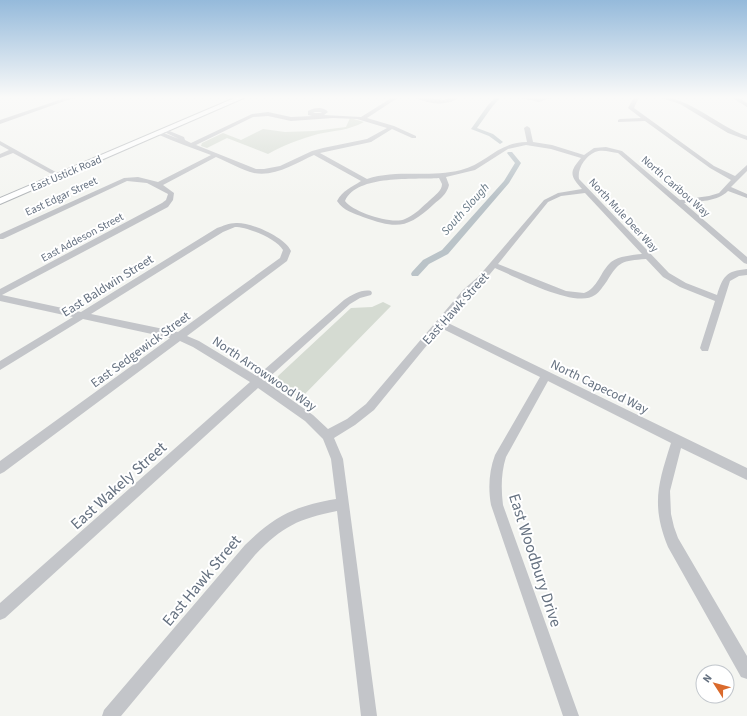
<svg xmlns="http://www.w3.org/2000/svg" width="747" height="716" viewBox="0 0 747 716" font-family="'Source Sans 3',sans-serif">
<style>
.green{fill:#d5dbd2}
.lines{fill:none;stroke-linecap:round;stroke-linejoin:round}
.canal{fill:#bac3c8;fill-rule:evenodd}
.major-casing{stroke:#b3b7ba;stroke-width:2}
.minor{fill:#c3c5c9;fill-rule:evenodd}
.major{fill:#fff;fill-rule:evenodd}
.labels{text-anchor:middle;stroke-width:4;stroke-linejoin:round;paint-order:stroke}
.far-street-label{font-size:11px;fill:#657180;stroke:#fff}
.far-water-label{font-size:12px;font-style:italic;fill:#667885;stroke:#fff}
.street-label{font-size:13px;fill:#657180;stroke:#fff}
.near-street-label{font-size:16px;fill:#657180;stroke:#fff}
</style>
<rect width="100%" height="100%" fill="#f4f5f1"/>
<g class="green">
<path d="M350,118l14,4c-17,9 -28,8 -46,12 -18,5 -34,11 -50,20l-41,-16 -20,10 -6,-2 1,-3 21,-10 18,7 22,-11 22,3 29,-1 32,-4z"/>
<path d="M383,302l8,4 -91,93 -23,-17 1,-6 73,-68 21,-1z"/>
</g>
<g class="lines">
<g class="canal">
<path d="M496,97h5l-9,10 -15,21 16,6 10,8 -3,2 -11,-8 -18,-7 17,-24z"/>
<path d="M508,152h4l9,11 -12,20 -61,71 -19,10 -11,12h-6l-1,-2 1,-2 11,-12 19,-10 62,-69 11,-18 -8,-10z"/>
</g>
<g class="major-casing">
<path id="major" d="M237,97h9l-246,107v-6z"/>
</g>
<g class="minor">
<path d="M68,97h8l-76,27v-4z"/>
<path d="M393,97h6l-32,21 27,8 22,10v2h-4l-20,-9 -21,13 -51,11 47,26c29,-10 63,-1 94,-9 25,-6 37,-28 66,-28l-3,-14 3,-2 3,2 3,14 19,3 32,10 10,-7 12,-1 16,4 58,49 29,-4 10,-3 12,-13 -21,-12 -65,-47 -27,1v-2l2,-1 21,-1 -13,-10 6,-11h5l-5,11 80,58 21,10 12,-11v6l-16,16 16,7v4l-19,-7c-11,11 -29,10 -44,12l63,54v7l-3,-1 -126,-110c-7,-1 -16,-4 -23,-1 -9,4 -18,16 -16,27l90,94 17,10 31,12c6,-19 9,-24 30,-26v6l-8,1 -9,5 -22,70h-6l-2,-3 15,-47 -35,-14 -17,-10 -17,-18c-24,2 -27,2 -39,22 -4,5 -7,11 -12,14 -19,14 -79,-18 -100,-27l-10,12 -16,14 -23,28 301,146v12l-66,-32 -11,43 1,23 3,13 4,11 69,118v23l-6,-2 -73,-130c-17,-42 -10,-63 3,-104l-123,-62 -42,76c-5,16 -5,32 -3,48l76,211h-16l-72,-211c-3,-17 -2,-34 4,-50l45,-78 -99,-49 -67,82 -19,15 -21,13 9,21 34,257h-16l-24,-205c-39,8 -54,15 -82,44l-134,161h-19l2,-6 141,-165c30,-29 49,-39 91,-46l-5,-40 -8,-20 -18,-18 -47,-33 -253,230 -5,2v-17l250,-221 -57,-35 -13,-6 -176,131 -4,2v-13l170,-123 -87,-19 -83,51v-9l73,-44 -73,-16v-12l162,-86 4,-3 2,-6 -21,-11 -20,-2 -124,58h-3v-5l124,-56 14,-1 20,5 53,-27c-18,-7 -36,-13 -54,-21v-2h4l18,7 -17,-8 5,-1 17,7 1,3 6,3 61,-29 16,-2 23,5 21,-1 -4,-1v-4c6,-3 15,-5 20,1l-4,3 37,2zM315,112h7l-2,1h-7zM268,116l23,5 42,-3 24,1 30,9 -20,11 -44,9 -11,3 -32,15 -16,3h-8l-60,-24 57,-28zM526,145l25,4 30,9c-12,14 -11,18 1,31l-24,4 -14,7 -65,76 -16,14 -97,114 -19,15 -19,10 -15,-14 -48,-34 85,-77 10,-6 11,-3 1,-2 -1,-2c-9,-2 -19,4 -27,9l-87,76 -58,-35 -12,-5 100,-75 4,-10c-6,-14 -41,-29 -55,-28 -7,0 -13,3 -19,5l-136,84 -79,-17 166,-88 5,-7 1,-7 -11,-8 53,-28c12,5 26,13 38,16 21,4 42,-10 60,-18l47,26c-9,6 -19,10 -24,20 7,10 16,12 26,16 34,12 44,12 71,-13 6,-5 13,-10 15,-19l-3,-8 29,-7 33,-21zM439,178l3,6c0,7 -7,11 -12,16 -8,7 -15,15 -25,19 -13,6 -52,-7 -60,-18 12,-27 69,-21 94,-23zM585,193l57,61c-10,1 -23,2 -31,8 -11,10 -13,26 -27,31l-18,-2 -68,-27 50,-62 13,-6zM235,227c13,0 42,12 48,23l-3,8 -102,74 -87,-18 132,-82z"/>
<path d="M414,97l29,3 17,-3c-13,10 -32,7 -46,0z"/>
<path d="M518,97l21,2 14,-2 -14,5z"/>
<path d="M659,97c31,0 58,29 88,39v4l-19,-7 -48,-29z"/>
<path d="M731,97h6l10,6v4z"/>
<path d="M0,141l61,34 1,1 -5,1 -44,-24 -13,5v-4l9,-4 -9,-5z"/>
</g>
<use href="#major" class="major"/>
</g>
<linearGradient id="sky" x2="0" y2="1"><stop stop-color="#95badb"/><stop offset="0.49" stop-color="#fafaf9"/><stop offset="1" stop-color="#fafaf9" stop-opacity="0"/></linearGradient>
<rect width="747" height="198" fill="url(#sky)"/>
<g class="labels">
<g class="far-street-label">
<text transform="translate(66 173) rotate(-23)" y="4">East Ustick Road</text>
<text transform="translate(676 186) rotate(41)" y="4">North Caribou Way</text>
<text transform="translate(61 196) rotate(-25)" y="4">East Edgar Street</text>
<text transform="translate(624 215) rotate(47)" y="4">North Mule Deer Way</text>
<text transform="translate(82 237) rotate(-28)" y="4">East Addeson Street</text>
</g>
<g class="far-water-label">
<text transform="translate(465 209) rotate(-48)" y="4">South Slough</text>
</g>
<g class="street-label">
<text transform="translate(107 285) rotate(-32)" y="5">East Baldwin Street</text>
<text transform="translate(455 308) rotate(-48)" y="5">East Hawk Street</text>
<text transform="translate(140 349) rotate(-36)" y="5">East Sedgewick Street</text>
<text transform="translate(265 373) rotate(34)" y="5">North Arrowwood Way</text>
<text transform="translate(600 386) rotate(26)" y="5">North Capecod Way</text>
</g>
<g class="near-street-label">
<text transform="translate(118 485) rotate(-42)" y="6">East Wakely Street</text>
<text transform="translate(536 560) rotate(72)" y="6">East Woodbury Drive</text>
<text transform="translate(201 580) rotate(-50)" y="6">East Hawk Street</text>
</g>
</g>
<g transform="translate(715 684) rotate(306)"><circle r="19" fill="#ffffff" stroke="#c1c6cc"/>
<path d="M0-3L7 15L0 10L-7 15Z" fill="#da6a2c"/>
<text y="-6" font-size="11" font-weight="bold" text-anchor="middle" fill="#657180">N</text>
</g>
</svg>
